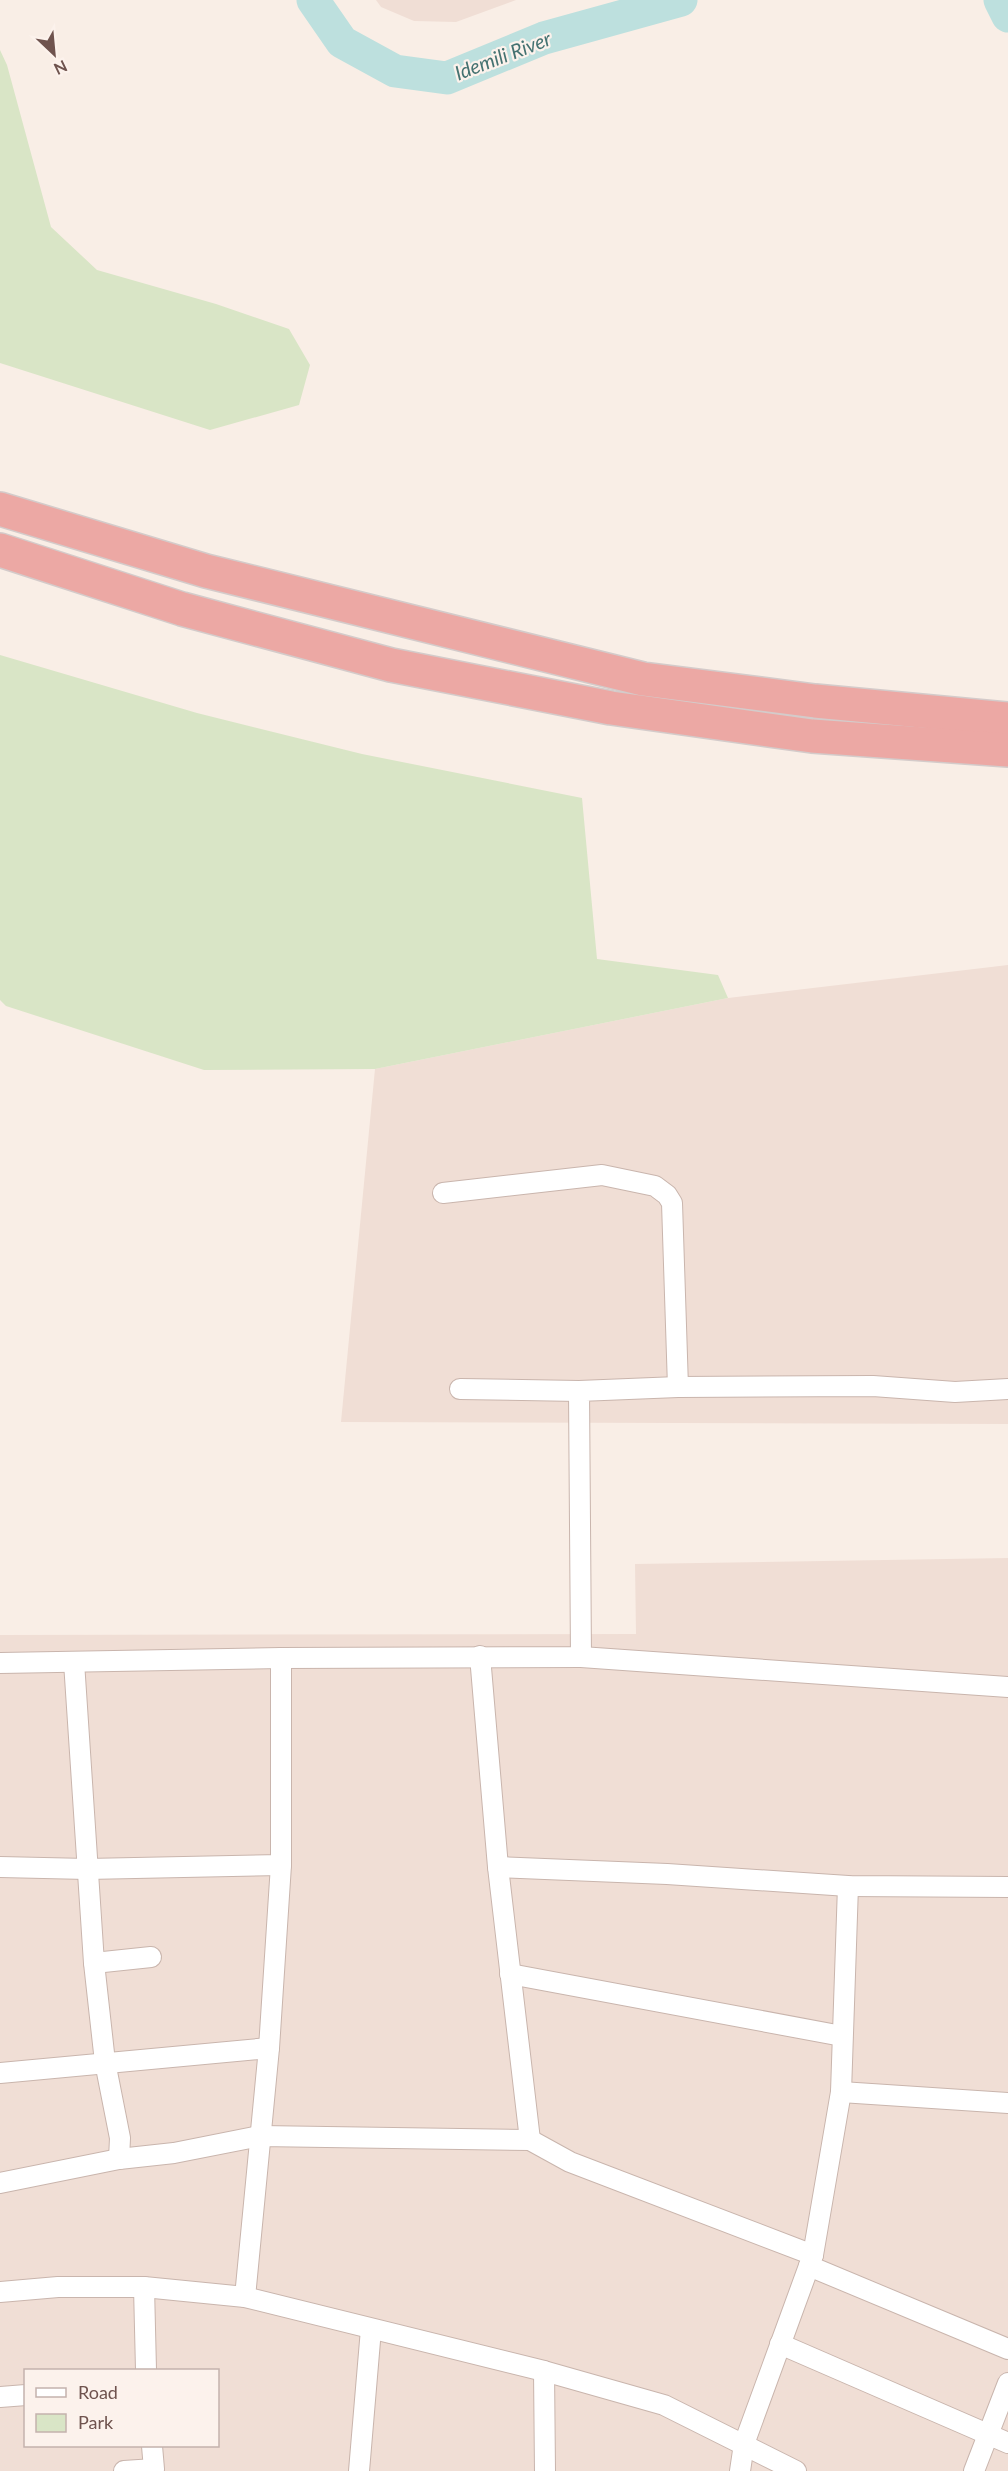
<svg xmlns="http://www.w3.org/2000/svg" width="1008" height="2471" viewBox="0 0 1008 2471" font-family="Lato,sans-serif">
<style>
.residential{fill:#f0ded5;fill-rule:evenodd}
.green{fill:#d9e5c6}
.lines{fill:none;stroke-linecap:round;stroke-linejoin:round}
.river{stroke:#bde0de;stroke-width:33}
.street-casing{stroke:#c9b5ad;stroke-width:22}
.highway-casing{stroke:#d4cbca;stroke-width:36}
.street{stroke:#fff;stroke-width:20}
.highway{stroke:#eca8a4;stroke-width:33}
.labels{text-anchor:middle;stroke-width:4.5;stroke-linejoin:round;paint-order:stroke}
.water-label{font-size:20px;font-style:italic;fill:#447271;stroke:#fcf2ec}
</style>
<rect width="100%" height="100%" fill="#f9eee6"/>
<g class="residential">
<path d="M376,0h140l-60,22 -42,-1 -33,-14z"/>
<path d="M1008,965v459l-667,-2 34,-353 353,-71z"/>
<path d="M1008,1558v913h-1008v-836l636,-1 -1,-70zM26,2370h192v76h-192z"/>
</g>
<g class="green">
<path d="M0,50l7,15 44,162 46,43 119,34 73,25 21,36 -11,40 -89,25 -210,-67z"/>
<path d="M0,655l197,58 165,41 220,44 15,161 121,16 10,23 -353,71 -171,1 -198,-64 -6,-6z"/>
</g>
<g class="lines">
<g class="river">
<path d="M313,0l29,42 53,29 52,7 97,-40 137,-38"/>
<path d="M1000,0l8,16"/>
</g>
<g class="street-casing">
<g id="street">
<path d="M443,1193l159,-18 53,11 12,9 5,8 6,184"/>
<path d="M460,1389l119,2"/>
<path d="M480,1656l18,211 32,273"/>
<path d="M581,1657l427,30"/>
<path d="M74,1662l20,301 11,99 15,76 -1,21"/>
<path d="M0,1663l281,-5 300,-1 -2,-266 99,-4 195,-1 82,6 53,-3"/>
<path d="M0,1867l87,2 194,-4v-207"/>
<path d="M498,1867l169,7 181,12 160,1"/>
<path d="M94,1963l57,-6"/>
<path d="M510,1974l332,62"/>
<path d="M0,2073l269,-25"/>
<path d="M841,2092l167,11"/>
<path d="M0,2183l119,-24 55,-6 86,-17 270,4 40,22 243,93"/>
<path d="M809,2266l199,83"/>
<path d="M144,2287l101,10 299,74 120,34 132,66"/>
<path d="M0,2292l58,-5h86l2,83"/>
<path d="M245,2297l24,-249 12,-183"/>
<path d="M780,2344l228,99"/>
<path d="M544,2371l1,100"/>
<path d="M0,2397l26,-2"/>
<path d="M124,2471l30,-2 -2,-23"/>
<path d="M359,2471l12,-142"/>
<path d="M740,2471l4,-27 69,-189 28,-163 7,-206"/>
<path d="M974,2471l34,-88"/>
</g>
</g>
<g class="highway-casing">
<g id="highway">
<path d="M0,509l206,62 437,108 172,22 193,18"/>
<path d="M0,550l182,59 209,56 220,43 201,28 196,14"/>
</g>
</g>
<use href="#street" class="street"/>
<use href="#highway" class="highway"/>
</g>
<g class="labels">
<g class="water-label">
<text transform="translate(503 56) rotate(-21)" y="7">Idemili River</text>
</g>
</g>
<rect x="24" y="2369" width="195" height="78" fill="#fcf2ec" stroke="#c4b2ad" stroke-width="1.5"/>
<rect x="36" y="2388" width="30" height="9" fill="#ffffff" stroke="#c4b2ad" stroke-width="1.5"/>
<text x="78" y="2399" font-size="18" fill="#6f534e">Road</text>
<rect x="36" y="2414" width="30" height="18" fill="#d9e5c6" stroke="#c4b2ad" stroke-width="1.5"/>
<text x="78" y="2429" font-size="18" fill="#6f534e">Park</text>
<g transform="translate(54 54) rotate(154)" stroke="#fcf2ec" stroke-width="4.5" paint-order="stroke">
<path d="M0-4.5L10 22L0 15L-10 22Z" fill="#6f534e"/>
<text y="-9" font-size="16" font-weight="bold" text-anchor="middle" fill="#6f534e">N</text>
</g>
</svg>
